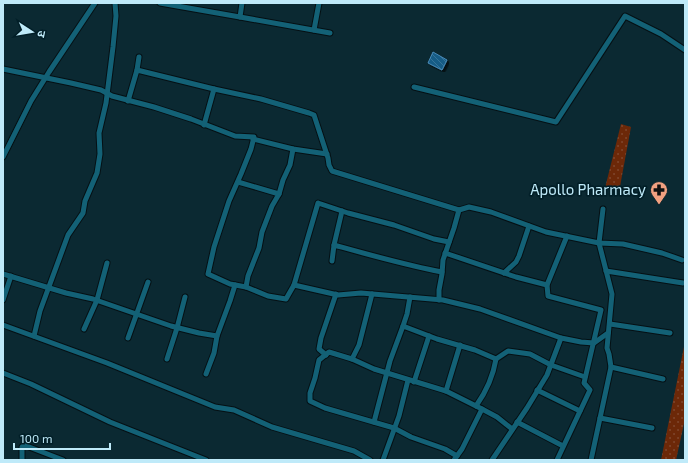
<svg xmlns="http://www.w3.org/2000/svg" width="688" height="463" viewBox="0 0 688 463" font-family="'Exo 2','Noto Sans Devanagari',sans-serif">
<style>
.green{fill:url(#green-dots)}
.building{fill:url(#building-back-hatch);stroke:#498ab8;filter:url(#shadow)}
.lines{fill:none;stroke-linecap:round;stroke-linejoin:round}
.street-casing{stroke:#051014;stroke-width:7}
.street{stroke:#136176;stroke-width:5}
.labels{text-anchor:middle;stroke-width:3.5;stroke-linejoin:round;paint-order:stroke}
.poi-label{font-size:15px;fill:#bfeaf9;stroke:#021f28;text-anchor:end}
</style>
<defs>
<pattern id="green-dots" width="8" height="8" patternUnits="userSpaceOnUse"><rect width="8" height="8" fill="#6c2808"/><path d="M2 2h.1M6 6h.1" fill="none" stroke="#7f472d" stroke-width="1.8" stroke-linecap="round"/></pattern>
<pattern id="building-back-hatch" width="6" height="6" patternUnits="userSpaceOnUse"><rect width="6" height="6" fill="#135b86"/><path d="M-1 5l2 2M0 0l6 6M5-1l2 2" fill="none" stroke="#347398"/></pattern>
<filter id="shadow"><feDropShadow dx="2.5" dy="2.5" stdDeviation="0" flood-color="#0009"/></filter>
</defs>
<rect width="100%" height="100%" fill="#0b2932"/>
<g class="green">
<path d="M621,124l10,3 -12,65 -14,-4z"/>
<path d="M685,342v77l-9,41h-15z"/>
</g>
<path class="building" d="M433,52l14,8 -5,10 -14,-7z"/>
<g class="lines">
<g class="street-casing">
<g id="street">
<path d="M160,3l80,14"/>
<path d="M242,3l-2,14 90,16"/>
<path d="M314,30l5,-27"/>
<path d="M3,69l68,14 30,7 11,6 42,11 37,12 44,17 19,1 -3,12 -10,25 -12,27 -15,46 -6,27 22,10 16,3 22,9 18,3 8,-14 44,10 23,-2 82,7 37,9 81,29 20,4 13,1 14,-10"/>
<path d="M137,70l2,-13"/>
<path d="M414,87l142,35 69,-106 36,18 24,16"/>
<path d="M128,101l9,-31 77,19"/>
<path d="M204,125l10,-36 47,10 48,14 5,2 14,43 1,7 3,6 127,39"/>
<path d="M253,139l40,10 34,5"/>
<path d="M3,157l28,-56 18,-29 46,-69"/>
<path d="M238,182l41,12"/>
<path d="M603,209l-4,34 13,51 -5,54 2,6 2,13 52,12"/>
<path d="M334,245c36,10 71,20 108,27"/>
<path d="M445,253l71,24 31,8"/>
<path d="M332,261l2,-16 8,-34"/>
<path d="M606,271l77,12"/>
<path d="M504,273l12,-11 3,-6 10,-30"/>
<path d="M3,274l63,19 27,6 78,27 28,7 18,3"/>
<path d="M294,285l24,-82 30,10 46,12 40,14 15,3"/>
<path d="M246,287l2,-11 11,-28 3,-16 10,-26 7,-12 4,-14 7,-15 3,-16"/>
<path d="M3,300l8,-24"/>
<path d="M439,300v-10l3,-16 1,-14 11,-32 5,-18 10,-3 22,5 55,20 53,11 24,1 39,9 20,7"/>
<path d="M610,324l60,9"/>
<path d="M3,325l104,38 108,44 19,3 38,17 82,24 16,9"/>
<path d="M403,326l4,-12 3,-17"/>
<path d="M84,329l13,-29 10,-37"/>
<path d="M34,336l6,-25 28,-76 15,-22 2,-12 12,-28 3,-19 -1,-21 7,-30 7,-56 3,-31 -1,-13"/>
<path d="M128,338l20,-56"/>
<path d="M326,355l-7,-6 2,-11 15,-44"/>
<path d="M167,359l10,-31 8,-31"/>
<path d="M352,359l7,-14 13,-51"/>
<path d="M496,359l12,-8 22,3 21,11 34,12"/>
<path d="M3,373l28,11 79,38 96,38"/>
<path d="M206,374l8,-21 3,-17 13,-35 5,-16"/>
<path d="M414,382l15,-46"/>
<path d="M537,390l43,21"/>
<path d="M446,391l14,-46"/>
<path d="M600,418l52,10"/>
<path d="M374,422l16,-61 13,-35 34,13 38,11 21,9c-3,18 -10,33 -20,47"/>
<path d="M517,422l46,24"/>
<path d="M457,456l-12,-7 -34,-12 -17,-9 -69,-20 -15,-7v-8l5,-15 4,-18 10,-8 23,7 22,10 72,22 36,18 15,8 15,12"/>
<path d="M22,460v-13l2,-2 39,15"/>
<path d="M383,460l16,-44 9,-36"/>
<path d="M454,460l8,-11 20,-40"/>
<path d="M492,460l35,-52 20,-33 14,-37"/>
<path d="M557,460l33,-70 -6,-7 17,-73 -53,-14 -1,-11 20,-49"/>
<path d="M591,460l20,-93"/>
</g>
</g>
<use href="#street" class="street"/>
</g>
<defs>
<g id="pharmacy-pin" transform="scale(0.9)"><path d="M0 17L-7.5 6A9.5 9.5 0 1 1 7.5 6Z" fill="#f2a080" stroke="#021f28"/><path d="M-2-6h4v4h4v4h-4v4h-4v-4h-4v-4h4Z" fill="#111"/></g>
</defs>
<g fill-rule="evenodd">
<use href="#pharmacy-pin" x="659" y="190"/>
</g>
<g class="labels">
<g class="poi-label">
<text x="646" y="195">Apollo Pharmacy</text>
</g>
</g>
<rect width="688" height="463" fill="none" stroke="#bfeaf9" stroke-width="8"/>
<g transform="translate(32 32) rotate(102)" stroke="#021f28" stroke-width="3" paint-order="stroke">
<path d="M0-3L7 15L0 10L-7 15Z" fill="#bfeaf9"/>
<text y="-6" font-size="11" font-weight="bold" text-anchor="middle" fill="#bfeaf9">उ</text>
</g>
<path d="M14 443v6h96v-6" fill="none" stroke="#bfeaf9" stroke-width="2"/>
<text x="20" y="443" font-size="12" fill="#bfeaf9" stroke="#021f28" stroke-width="3" paint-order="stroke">100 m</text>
</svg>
